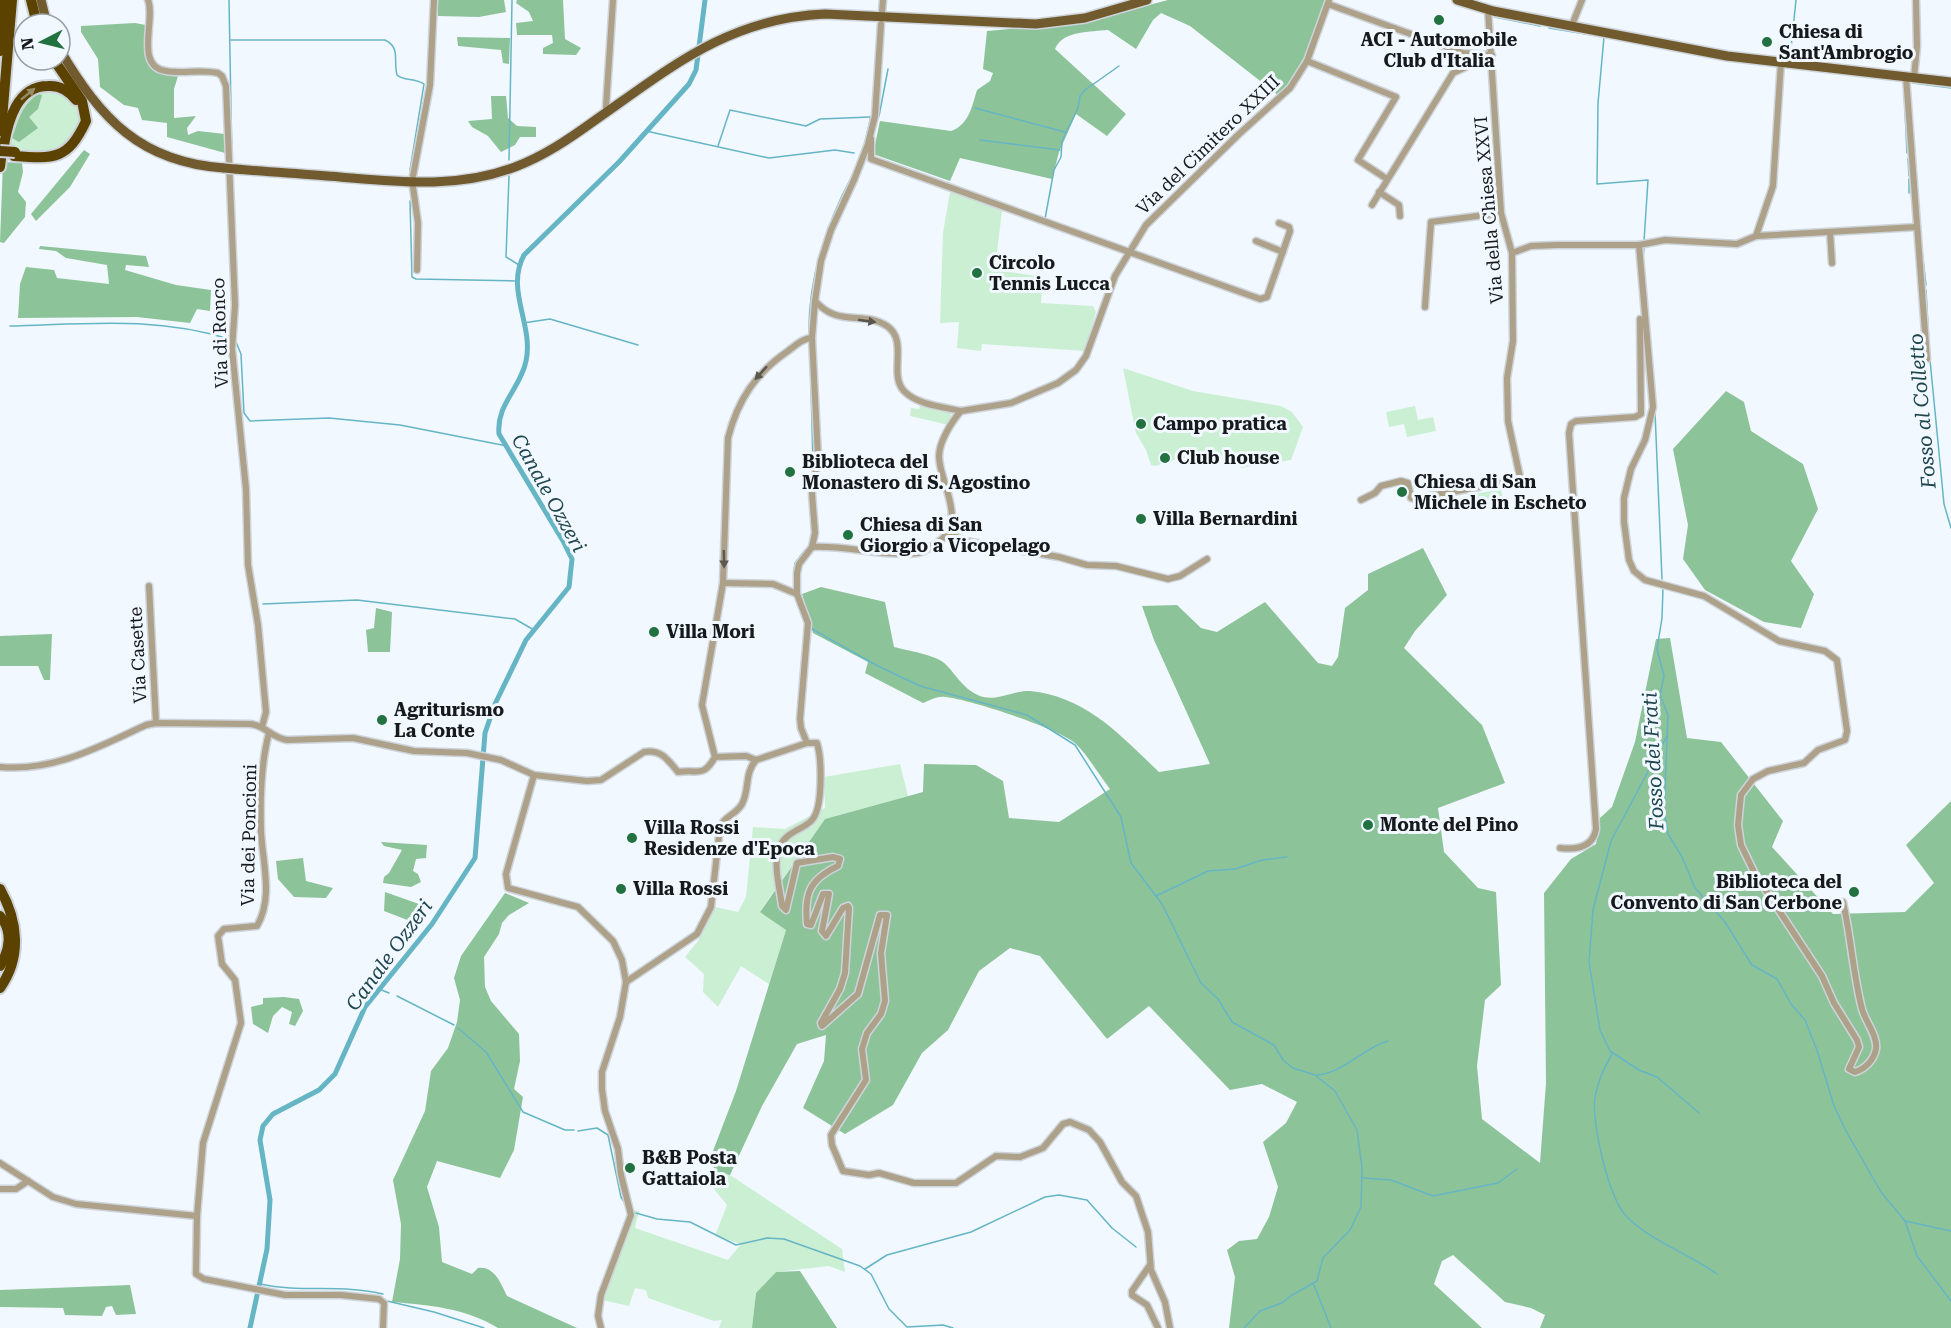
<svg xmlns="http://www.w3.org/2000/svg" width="1951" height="1328" viewBox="0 0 1951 1328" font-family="'Roboto Serif',serif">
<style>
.green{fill:#caefd2}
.forest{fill:#8dc399}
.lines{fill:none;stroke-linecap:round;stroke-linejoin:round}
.stream{stroke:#66b5c5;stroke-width:1.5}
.canal{stroke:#66b5c5;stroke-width:5}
.minor-casing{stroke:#ced4db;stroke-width:9}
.primary-casing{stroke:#ced4db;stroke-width:12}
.motorway-casing{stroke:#ced4db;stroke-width:14}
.minor{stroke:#aea189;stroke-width:6}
.primary{stroke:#715b2e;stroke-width:9}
.motorway{stroke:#5b4200;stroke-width:10}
.primary-bridge-casing{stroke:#ced4db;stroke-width:12;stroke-linecap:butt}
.motorway-bridge-casing{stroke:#ced4db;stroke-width:14;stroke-linecap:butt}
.primary-bridge{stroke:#715b2e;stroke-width:9}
.motorway-bridge{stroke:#5b4200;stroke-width:10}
.oneway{fill:#978b66}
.oneway2{fill:#5b574e}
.poi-dot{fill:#227141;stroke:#f1f8ff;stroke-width:2}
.labels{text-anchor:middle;stroke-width:6;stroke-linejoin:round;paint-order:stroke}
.poi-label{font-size:18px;font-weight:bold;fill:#171a1d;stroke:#f1f8ff;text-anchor:start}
.street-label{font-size:18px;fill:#171a1d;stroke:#f1f8ff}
.water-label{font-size:20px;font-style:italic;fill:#1f454d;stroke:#f1f8ff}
</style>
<rect width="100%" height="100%" fill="#f1f8ff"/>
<g class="green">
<path d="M51,88c28,17 36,20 22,53l-22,11 -45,-4 18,-49z"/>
<path d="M950,192l52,18 -7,60 48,7 -2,26 52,3 3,6 -11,39 -103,-7 -1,7 -24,-3 2,-26 -19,1 3,-90z"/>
<path d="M1123,368l70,23 88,15 11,6 11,15 -12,33 -50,8 -6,-8 -54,-2 -26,8 -4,-1 -5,-15 -10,-17z"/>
<path d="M920,405l32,6 -3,14 -39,-9 1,-8 8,1z"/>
<path d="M1415,406l3,14 15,-3 3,14 -29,6 -3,-13 -15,3 -3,-15z"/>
<path d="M1501,489l2,13 -31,6 -2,-13z"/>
<path d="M900,764l8,32 -83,23 -65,92 26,19 -17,54 -28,-18 -23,41 -15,-15 1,-18 -19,-17 13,-16 17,-34 23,5 8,-15 7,-70 32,2 40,-21 -1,-31z"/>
<path d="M714,1172l16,3 112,74 3,23 -16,-6 -53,6 -20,21 -4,35h-33l3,-8 -8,1 -66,-23 -2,-8 -11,-2 -6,18 -31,-7 30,-78v-12l11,2 -4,17 93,32 13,-16 -26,-8 12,-31 -16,-20z"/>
</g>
<g class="forest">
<path d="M437,0h67l2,12 -27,5 -41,-1z"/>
<path d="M517,0h46l2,39 16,9 -5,7 -33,-1v-6l10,-5 -1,-8h-35l-1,-12 17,-2 -4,-9 -13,-9z"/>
<path d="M1168,0h158c-9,37 -14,72 -43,99l-93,-73 -29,-13 -8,7 -17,29 -28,-19c-17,2 -45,0 -53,19l71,65 -19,22 -31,-22 -17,38 -7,27 -92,-21 -10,23 -77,-27 7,-33 71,10c18,-6 21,-25 26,-41l13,-9 3,-8 -10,-4 4,-38 94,-8z"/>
<path d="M135,23l11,2c-3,26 0,51 32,51l-4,13v29l22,-2 -9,12 1,7 10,-4 27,3v19l-58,-16v-14l-25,-3 -4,-12 -14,-3 -24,-18 -2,-28 -17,-27v-6z"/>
<path d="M457,37l53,1 -1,26 -6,-1 -2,-13 -43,-4z"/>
<path d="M38,94l4,1 -4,14 -9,8 9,11 -19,14 -7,-4c7,-19 9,-32 26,-44z"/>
<path d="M491,96h15l2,22 9,8 19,1v10h-16l-5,8 -14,7 -13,-16 -16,-9 -4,-6 24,-2z"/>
<path d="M84,150l6,4 -20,33 -34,34 -5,-7z"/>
<path d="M3,162l19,1 1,9 -5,20 8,10 -1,15 -21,26 -4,-1z"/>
<path d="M40,246l106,10 3,11 -23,-2 -1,5 51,15 35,5 -1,21 -13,-2 -7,14 -53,-6 -119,1 2,-34 6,-17 28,3 3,8 52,6 -2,-19 -41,-7 -10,-7 -17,-2z"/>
<path d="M1726,391l18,11 7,29 52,33 15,45 -27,52 23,33 -13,34 -37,-6 -59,-32 -22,-31 5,-34 -15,-76z"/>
<path d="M1423,548l24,47 -32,36 -11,17 78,77 23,58 -67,25 6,44 34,36 18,4 5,93 -16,15 -8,66 5,53 58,44 6,-80 -2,-190 27,-34 25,-15 4,-26 12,-11 23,-65 21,-103 14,-1 17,100 34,4 62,79 -11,26 61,67 72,-2 29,-29 -28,-38 45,-44v527h-411l5,-13 -14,-7 -26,-6 -52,-47 -11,6 -8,23 48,44h-253l6,-51 -8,-27 12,-9 18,-2 12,-22 9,-30 -15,-45 23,-19 11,-21 -35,-18 -32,6 -81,-84 -42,33 -67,-83 -30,-8 -31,23 -31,59 -26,23 -29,52 -48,29 -42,-26 21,-47 2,-26 -29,9 -35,62 -32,69 -16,-3 -1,-21 23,-60 50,-161 -26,-18 65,-93 98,-27 1,-28 52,1 27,16 6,37 50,4 51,-33c-11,-14 -21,-32 -34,-45 -16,-15 -107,-45 -131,-47 -8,-1 -14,3 -22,6l-58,-30 3,-11 -55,-29 -11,-39 19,-7 64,15 9,45c12,3 40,8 49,15 12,10 19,27 37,34 16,6 34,-6 50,-5 57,6 90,44 129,81l51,-8 -56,-124 -12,-34 35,-1 24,23 16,4 48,-30 53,61 14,3 6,-9 7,-49 23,-18v-16z"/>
<path d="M376,608l16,4 -2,40h-22l-2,-22 8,-2z"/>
<path d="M52,634l-2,46h-6l-6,-14h-38v-30z"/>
<path d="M381,842l46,3 -1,13 -10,1 -3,12 5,3 3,8 -10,5 -28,-4 1,-6 5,-4 13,-23 -18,-4z"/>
<path d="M303,858l3,23 27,7 -7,10 -32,-1 -16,-18 -2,-18z"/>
<path d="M385,892l34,12 -9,17 -26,-10z"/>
<path d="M505,893l24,10 -20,12 -7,8 -3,11 -15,23 1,30 6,14 28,33 1,27 -6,28 9,8 -9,53 -14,28 -63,-17 -10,26 12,40 3,35 30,12 6,-6c17,-2 23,16 29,28l70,32h-79c-32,-20 -70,-23 -106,-26l8,-43 1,-35 -8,-44 32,-69 6,-40 17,-23 9,-26 3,-22 -6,-22 7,-22z"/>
<path d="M284,997l15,2 4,12 -8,15 -6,-2 3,-12 -10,-5 -9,9 -5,17 -15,-9 -2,-17 12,-3v-6z"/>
<path d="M800,1271l37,57h-85l4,-35 20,-21z"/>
<path d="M130,1285l6,29 -20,1 -4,-9 -6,1 -4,9 -37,-1 -2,-7 -63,-1v-17z"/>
</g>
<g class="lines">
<g class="stream">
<path d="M229,0l3,164"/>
<path d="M1495,17l45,9"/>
<path d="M1549,28l55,9 -6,66 -1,81 51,-4 -4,61"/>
<path d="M231,40h154c16,8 8,20 12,35 6,6 18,3 27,9l-14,86"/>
<path d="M1790,58l6,-58"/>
<path d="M1913,83l38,5"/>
<path d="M1904,91l3,62"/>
<path d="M975,108l90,24"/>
<path d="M879,116l9,-47"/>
<path d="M646,131l123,27 66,-8 19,3"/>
<path d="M980,140l80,10"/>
<path d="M718,146l12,-36 76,16 14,-7 50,-2"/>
<path d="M864,147l7,-31"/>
<path d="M1908,159l1,17"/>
<path d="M509,160l3,-160"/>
<path d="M509,176l-3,81 13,8"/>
<path d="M1909,179v14"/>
<path d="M410,201l2,76 4,2 101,2"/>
<path d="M1045,219l9,-49 7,-13 1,-16 16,-33 2,-12 5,-6 34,-24"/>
<path d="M235,231l2,52"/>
<path d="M1921,241l5,44"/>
<path d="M1643,258l1,-10"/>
<path d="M1926,290l3,53"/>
<path d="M523,323l27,-4 88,26"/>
<path d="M237,325v-37"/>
<path d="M10,326c76,-2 145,-10 219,13"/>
<path d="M809,335c-1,-58 17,-111 44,-161"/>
<path d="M236,342l5,12 3,59 6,8 79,-3 71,7 107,21"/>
<path d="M810,349l3,115"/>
<path d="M1930,360l14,144 7,24"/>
<path d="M1655,412l7,167"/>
<path d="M794,571l1,-8 10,-13"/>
<path d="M1663,588l-1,30 -5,31 7,27 -4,19 8,20 -4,95 4,24 14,23 13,31 30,34 27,43 25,14 14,25 14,16 13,33 16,53 12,25 35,61 24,29 12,35 34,45"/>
<path d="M794,589v-10"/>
<path d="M795,596l10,27"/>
<path d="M263,604l94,-4 158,19 19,11"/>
<path d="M812,629l64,36 44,21 107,29 48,30 46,72 10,46 31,41 39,79 17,16 14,23 42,23 9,15 10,8 22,7 20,16 22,39 5,38 -1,39 -11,23 -27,28 -6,23 -25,14 -10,8 -22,8 -16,17"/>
<path d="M1667,736l-56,105 -18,69 -4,52 11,68 10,21 29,19 18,7 42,36"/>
<path d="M1156,896l52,-25 27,-2 27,-9 25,-3"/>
<path d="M379,989l10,4"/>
<path d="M397,996l57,29"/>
<path d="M458,1028l28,24 37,60 42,18h9"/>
<path d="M1612,1054c-8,13 -14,27 -17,43 -4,25 14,104 33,121 25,24 61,36 89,56"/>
<path d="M1317,1075c26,-2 46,-27 71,-34"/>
<path d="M578,1131l19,-3 11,7 13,62 5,8"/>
<path d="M1363,1178l28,2 42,16 65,-13 19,-14"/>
<path d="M636,1213l21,6 33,3 46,23 31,-7 17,1 76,27 11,8 18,35 18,18 36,-2 10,3"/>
<path d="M1905,1221l46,10"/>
<path d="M865,1269l22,-14 84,-23 74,-35 14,-2 28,5 25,28 24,19"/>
<path d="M260,1284c41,9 83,0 123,10"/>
<path d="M1314,1285l17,43"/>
<path d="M387,1301l47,11 50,16"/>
</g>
<path class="canal" d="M250,1328l17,-79 3,-49 -10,-60 3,-14 10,-12 46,-24 16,-16 30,-67 67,-83 43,-66 10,-125 10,-29 31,-64 43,-53 3,-28 -9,-18 -64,-107c-3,-30 22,-46 27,-73 8,-36 -21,-71 -2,-106l95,-93 70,-78 7,-14 9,-70"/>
<g class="minor-casing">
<g id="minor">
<path d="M148,0c8,19 -14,67 18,71 17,3 34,-2 52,2l4,3 4,10 9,219 -3,44 14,140 2,76 10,60 8,87 -4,15"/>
<path d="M1328,4l135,49 26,2"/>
<path d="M882,13l1,-13"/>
<path d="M1572,25l10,-25"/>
<path d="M1307,61l89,36 -38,63 29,19"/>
<path d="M1906,77l21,282"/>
<path d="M1914,78l3,-32 -1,-46"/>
<path d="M606,107l7,-107"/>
<path d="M871,139v20l389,140 7,-2 23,-66 -1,-4 -10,-4"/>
<path d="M413,176l17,-91 4,-85"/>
<path d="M413,187l5,36 -1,47"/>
<path d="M1379,192l20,13 1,11"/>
<path d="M1372,205l81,-132 39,-18"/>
<path d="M1830,232l2,31"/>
<path d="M1756,236l161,-9"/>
<path d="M1256,241l27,11"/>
<path d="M1639,245l14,162 -8,33 -14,29 -7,29v24l5,38 5,11 11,9 59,16 75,45 46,10 12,9 10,71 -2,9 -27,10 -14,13 -36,8 -15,8 -12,16 -3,30 3,20 14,29 67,102 12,27 23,37 2,7 -10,22 6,3c10,-3 19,-12 21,-23 2,-13 -11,-28 -14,-40 -9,-35 -11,-72 -19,-107"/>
<path d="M1512,253l19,-7 26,-1h82l26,-5 72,4 19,-8 17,-50 8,-124"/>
<path d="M815,301c24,27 48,9 72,25 22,15 1,48 17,65 13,14 40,16 57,20"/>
<path d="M1425,307l6,-85 70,-9"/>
<path d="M1361,500l14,-7 6,-7 20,-5 7,2 3,15 3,1 102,-19 4,-3 -12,-56 -1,-43 6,-37 -1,-88 -11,-40 -13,-203"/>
<path d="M948,533l17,8 94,16 28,8 29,1 52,13 12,-3 27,-17"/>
<path d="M812,547c35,-2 71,10 106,6 6,-1 11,-5 16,-8 37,-22 5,-61 5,-89 0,-14 13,-35 22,-45l50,-8 47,-20 18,-13 10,-14 29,-80 31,-51 92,-90 52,-47 17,-27 22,-61"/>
<path d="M723,583l50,1 24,10"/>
<path d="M149,586l7,137"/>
<path d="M807,743l-6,-15 -1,-9 8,-96 -11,-29v-21l2,-9 13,-17 3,-14 -3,-40 6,-36 -6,-119 3,-37 6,-40 10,-31 23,-50 14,-36 7,-28 6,-92"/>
<path d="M715,757l-13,-52 21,-122 5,-145c10,-39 28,-65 60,-87 8,-6 15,-13 24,-13"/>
<path d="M0,767c53,5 99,-20 146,-42l10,-2 94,1c15,1 22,14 37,16l66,-2 61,13 53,2 34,7 33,15 53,6 14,-1 43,-28c17,-3 24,8 34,20 21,-3 25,6 37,-15l31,-1 10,4 51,-17h10c5,17 6,65 -5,77 -9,10 -25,11 -32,26 -8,16 0,43 2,60l4,4 11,-47 36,-6 7,2 -2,7c-28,13 -34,27 -31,58l4,1 12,-31h6l-7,37 4,5 17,-28 5,-2 1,2 -4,65 -5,16 -19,34 1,3 36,-32 22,-79h7l-6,38 4,48 -4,13 -14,19 -5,16 4,31 -35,55 1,10 11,26 26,4 10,-2 35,10h42l40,-27 24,1 23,-9 20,-24 7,-2 19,8 11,12 22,40 14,14 12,36 3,38 14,32 5,26"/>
<path d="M534,775l-28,99 2,14 70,19 35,34 9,19 4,22 -6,35 -18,55v17l3,22 13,38 3,26 10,40 -30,80 -3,21 3,12"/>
<path d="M1560,848c17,2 33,-1 36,-19l-27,-396 2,-9 5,-3 59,-4 6,-3 -1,-95"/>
<path d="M626,982l71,-48 14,-27 9,-80c5,-12 16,-12 22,-23 8,-15 2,-30 14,-44"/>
<path d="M0,1163l53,34 23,7 121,12 -1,58 8,5 81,16h56l38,4 5,4 -1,25"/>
<path d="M0,1189h16l12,-8"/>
<path d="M197,1216l6,-73 38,-120 -6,-43 -13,-16 -4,-28 6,-7 33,-3c17,-29 5,-65 4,-96 -1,-31 0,-67 8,-97"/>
<path d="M1150,1265l-18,26v4l15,10 11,23"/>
</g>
</g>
<g class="primary-casing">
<g id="primary">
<path d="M41,0l6,24"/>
<path d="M1457,0l36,11 234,45 224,26"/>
<path d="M60,50c41,69 80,112 164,118"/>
<path d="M235,169c35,3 70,5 105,8 59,5 118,12 175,-10 29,-11 54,-28 79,-46 76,-53 134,-103 231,-107l211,10 49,-6 62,-18"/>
</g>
</g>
<g class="motorway-casing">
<g id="motorway">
<path d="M31,0l6,24"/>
<path d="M0,51l4,-51"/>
<path d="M1,131l11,-131"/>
<path d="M4,145c4,-24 13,-59 44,-59 12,-1 21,5 28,14"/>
<path d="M14,156c40,3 54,4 72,-35l-4,-20 -28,-41"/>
<path d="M0,167l1,-8"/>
<path d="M0,889c18,32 22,68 0,99"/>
<path d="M0,916c13,15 10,34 0,50"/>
</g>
</g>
<use href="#minor" class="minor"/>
<use href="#primary" class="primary"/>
<use href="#motorway" class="motorway"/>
<g class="primary-bridge-casing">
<path id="primary-bridge" d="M224,168l11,1"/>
</g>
<g class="motorway-bridge-casing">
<path id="motorway-bridge" d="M0,151l15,1"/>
</g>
<use href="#primary-bridge" class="primary-bridge"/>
<use href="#motorway-bridge" class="motorway-bridge"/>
</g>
<defs><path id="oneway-solid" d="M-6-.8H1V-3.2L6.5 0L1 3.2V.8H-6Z" transform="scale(1.5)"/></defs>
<use class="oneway" href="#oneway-solid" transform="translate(28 94) rotate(-39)"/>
<g class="oneway2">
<use href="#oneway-solid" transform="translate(867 321) rotate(8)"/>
<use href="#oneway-solid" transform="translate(761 373) rotate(132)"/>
<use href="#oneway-solid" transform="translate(724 559) rotate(89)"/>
</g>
<g class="poi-dot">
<circle cx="1439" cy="20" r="6"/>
<circle cx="1767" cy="42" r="6"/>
<circle cx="977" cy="273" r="6"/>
<circle cx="1141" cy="424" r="6"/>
<circle cx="1165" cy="458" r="6"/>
<circle cx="790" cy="472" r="6"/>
<circle cx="1402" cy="492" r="6"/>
<circle cx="1141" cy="519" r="6"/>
<circle cx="848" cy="535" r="6"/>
<circle cx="654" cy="632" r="6"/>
<circle cx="382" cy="720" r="6"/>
<circle cx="1368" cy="825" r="6"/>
<circle cx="632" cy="838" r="6"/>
<circle cx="621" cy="889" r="6"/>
<circle cx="1854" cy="892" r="6"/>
<circle cx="630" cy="1168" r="6"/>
</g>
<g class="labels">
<g class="poi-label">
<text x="1779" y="38">Chiesa di<tspan x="1779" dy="21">Sant'Ambrogio</tspan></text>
<text x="1439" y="46" text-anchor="middle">ACI - Automobile<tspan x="1439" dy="21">Club d'Italia</tspan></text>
<text x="989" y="269">Circolo<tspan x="989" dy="21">Tennis Lucca</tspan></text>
<text x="1153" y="430">Campo pratica</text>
<text x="1177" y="464">Club house</text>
<text x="802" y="468">Biblioteca del<tspan x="802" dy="21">Monastero di S. Agostino</tspan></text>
<text x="1414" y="488">Chiesa di San<tspan x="1414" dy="21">Michele in Escheto</tspan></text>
<text x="1153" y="525">Villa Bernardini</text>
<text x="860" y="531">Chiesa di San<tspan x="860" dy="21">Giorgio a Vicopelago</tspan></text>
<text x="666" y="638">Villa Mori</text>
<text x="394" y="716">Agriturismo<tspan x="394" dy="21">La Conte</tspan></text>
<text x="1380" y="831">Monte del Pino</text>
<text x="644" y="834">Villa Rossi<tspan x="644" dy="21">Residenze d'Epoca</tspan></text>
<text x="1842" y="888" text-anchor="end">Biblioteca del<tspan x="1842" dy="21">Convento di San Cerbone</tspan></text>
<text x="633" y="895">Villa Rossi</text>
<text x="642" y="1164">B&amp;B Posta<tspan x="642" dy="21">Gattaiola</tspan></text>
</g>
<g class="street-label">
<text transform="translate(1208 145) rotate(-44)" y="6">Via del Cimitero XXIII</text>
<text transform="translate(1489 210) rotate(-95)" y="6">Via della Chiesa XXVI</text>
<text transform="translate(220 333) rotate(-92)" y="6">Via di Ronco</text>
<text transform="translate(138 655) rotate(-93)" y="6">Via Casette</text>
<text transform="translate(249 835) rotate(-89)" y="6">Via dei Poncioni</text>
</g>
<g class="water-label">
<text transform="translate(1922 411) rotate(-95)" y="7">Fosso al Colletto</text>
<text transform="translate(549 493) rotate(61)" y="7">Canale Ozzeri</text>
<text transform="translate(1653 761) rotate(-93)" y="7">Fosso dei Frati</text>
<text transform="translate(389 955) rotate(-54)" y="7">Canale Ozzeri</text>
</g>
</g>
<g transform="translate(42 42) rotate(263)"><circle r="28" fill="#f1f8ff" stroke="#9a9fa5" stroke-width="1.5"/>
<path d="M0-4.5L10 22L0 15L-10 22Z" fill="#227141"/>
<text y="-9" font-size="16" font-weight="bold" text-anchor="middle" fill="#171a1d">N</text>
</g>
</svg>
